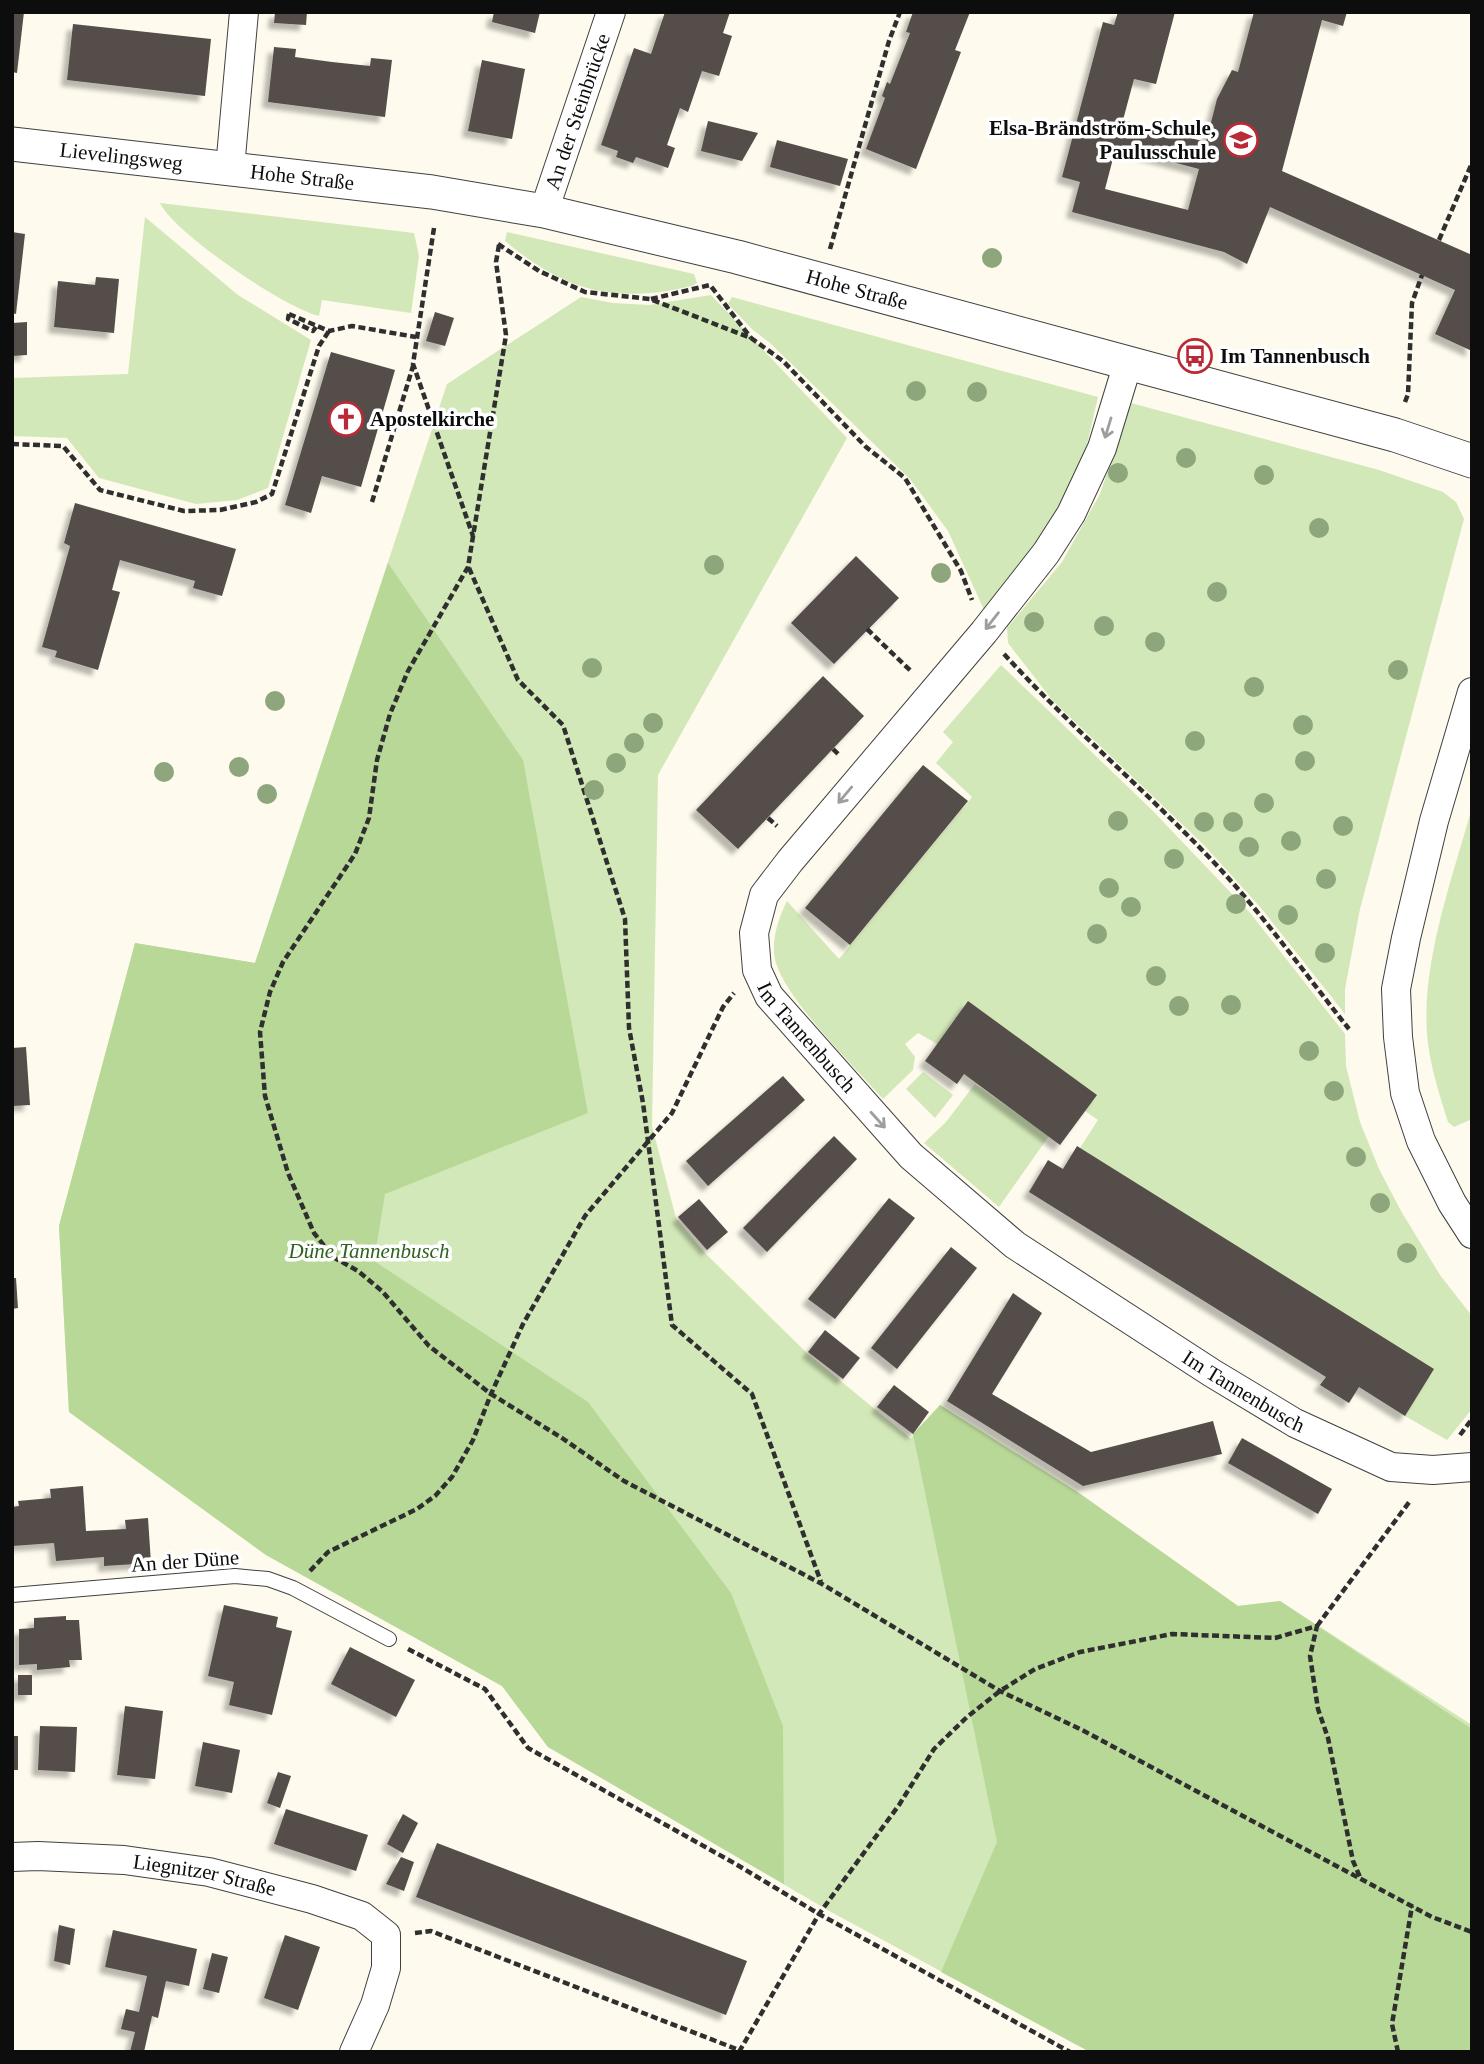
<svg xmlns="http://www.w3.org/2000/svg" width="1484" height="2064" viewBox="0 0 1484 2064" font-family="'Times New Roman',serif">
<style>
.green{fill:#d3e8b8}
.forest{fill:#b8d898}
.building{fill:#554d49;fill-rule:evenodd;filter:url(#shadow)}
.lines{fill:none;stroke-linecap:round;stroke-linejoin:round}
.service-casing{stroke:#404040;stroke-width:16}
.minor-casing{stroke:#404040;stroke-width:30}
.tertiary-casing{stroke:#404040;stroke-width:35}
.path{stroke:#2f2f2f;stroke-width:4.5;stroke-dasharray:7 3.5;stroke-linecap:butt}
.service{stroke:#fff;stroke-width:14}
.minor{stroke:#fff;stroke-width:28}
.tertiary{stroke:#fff;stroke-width:33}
.tree{fill:#8da67c}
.oneway{stroke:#9e9e9e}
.labels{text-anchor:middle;stroke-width:7;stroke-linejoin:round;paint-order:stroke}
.street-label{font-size:21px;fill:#0d0d0d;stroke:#fff}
.poi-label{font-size:21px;font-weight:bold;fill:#0d0d0d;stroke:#fff;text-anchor:start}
.park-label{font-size:21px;font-style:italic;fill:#30621f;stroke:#fff}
</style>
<defs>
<filter id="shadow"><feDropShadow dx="-6" dy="6" stdDeviation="2" flood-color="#0004"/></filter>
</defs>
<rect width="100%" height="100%" fill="#fefaed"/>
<g class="green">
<path d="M160,203l254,30 5,23 -8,57 -89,-13 -3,16c-34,-8 -145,-83 -159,-113z"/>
<path d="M145,217l93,78 73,45 -43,148 -31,12 -41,4 -97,-26 -32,-40 -55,-2v-58l116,-4z"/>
<path d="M507,232l187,42 3,9 -5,3c-77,18 -126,6 -187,-45z"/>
<path d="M711,295l136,143 -189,337 -6,351 24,92 28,34 104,102 103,85 29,-34 139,88 159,113 42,-5 192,124v327h-382l-259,-140 -283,-165 -46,-61 -236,-131 -197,-143 -10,-186 76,-283 120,20 192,-579 134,-87 32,6 36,2z"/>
<path d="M732,297l366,100 -13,56 -20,53 -80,106 -37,-81 -38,-52 -140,-136 -17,-13 -25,-26z"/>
<path d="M1131,403l248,67 64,22 13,10 8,17 -104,390 -15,80v25l-84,-106 -57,-63 -151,-144 -45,-58 -1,-15 55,-66 38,-68z"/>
<path d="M1001,665l151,145 99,104 94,120 1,32 14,56 19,47 22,42 39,64 32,41v93l-25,31 -42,-24 28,-47 -353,-221 18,-28 -13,-9 -148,-67 -19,-11 -13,11 10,13 -2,13 -30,29c-29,-33 -95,-97 -107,-136 -6,-20 2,-44 11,-62l52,58 133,-162 -36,-34 17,-21 -10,-10z"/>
<path d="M1472,807v312l-18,8 -6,-5c-9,-29 -19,-59 -21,-89 -5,-74 26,-156 45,-226z"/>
<path d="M923,1072l30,23 -18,23 -29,-29z"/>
<path d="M975,1084l74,52 -50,71 -75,-64 22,-21z"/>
</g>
<g class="forest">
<path d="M388,563l135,197 65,353 -203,81 -11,67 214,141 143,191 52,133 1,158 -236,-137 -46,-61 -236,-131 -197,-143 -10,-186 76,-283 120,20z"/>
<path d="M940,1405l139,88 159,113 42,-5 192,128v323h-382l-149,-80 56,-130 -84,-408z"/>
</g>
<g class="building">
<path d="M12,12h12l-7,61 -5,-1z"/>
<path d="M275,12h32l-1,13 -32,-2z"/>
<path d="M494,12h46l-5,21 -43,-11z"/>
<path d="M665,12h65l-7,21 9,3 -13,40 -17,-5 -14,41 -8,-4 -13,37 8,3 -7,20 -32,-11 -3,6 -17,-6 2,-6 -17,-6 33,-97 17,6z"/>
<path d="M913,12h57l-15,38 6,2 -45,117 -50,-20 19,-51 -3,-2 5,-14 3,2 20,-51 -4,-1z"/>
<path d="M1118,12h57l-19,72 -22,-5 -11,41 83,22 11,-43 15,-29 6,2 16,-60h93l-4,14 -21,-6 -40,151 190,84v96l-37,-17 20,-44 -185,-83 -23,57 -23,-12 -152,-40 8,-30 -18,-5 41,-155 11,3zM1116,147l83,22 -11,41 -83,-21z"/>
<path d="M73,24l138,15 -6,57 -138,-16z"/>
<path d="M274,47l22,2 -1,8 37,5 38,4 1,-8 21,2 -7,57 -117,-15z"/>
<path d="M482,60l43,9 -13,70 -44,-8z"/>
<path d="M708,121l50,12 -16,28 -41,-10z"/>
<path d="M777,140l71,19 -8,27 -70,-19z"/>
<path d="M12,232l13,2 -9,80 -4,-1z"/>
<path d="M96,277l23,2 -5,54 -60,-6 4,-46 37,4z"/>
<path d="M435,312l19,6 -9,28 -19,-5z"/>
<path d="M27,322v33l-15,1v-33z"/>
<path d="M331,352l64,18 -34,117 -39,-11 -11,37 -26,-8z"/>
<path d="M75,503l161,46 -14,47 -29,-8 2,-7 -75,-21 -8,30 8,2 -22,78 -43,-13 2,-6 -15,-4 28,-101 -6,-3z"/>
<path d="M856,556l43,42 -65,66 -43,-41z"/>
<path d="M823,676l41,40 -126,133 -42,-39z"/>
<path d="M923,765l45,36 -118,144 -45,-37z"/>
<path d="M968,1001l129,94 -37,50 -96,-71 -7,10 -32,-23z"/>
<path d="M26,1047l4,58 -18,1v-58z"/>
<path d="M783,1076l22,24 -97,86 -22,-25z"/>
<path d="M834,1136l23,23 -90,93 -24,-24z"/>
<path d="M1077,1146l357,223 -29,47 -46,-29 -10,16 -29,-18 6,-8 -297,-185 19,-32 15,9z"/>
<path d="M889,1198l26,20 -80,101 -27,-20z"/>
<path d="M699,1199l29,33 -21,18 -29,-33z"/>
<path d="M951,1247l26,21 -80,101 -26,-21z"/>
<path d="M12,1278h4l2,30 -6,1z"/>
<path d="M1013,1293l29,20 -50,81 99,58 122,-31 9,33 -139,32 -136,-85z"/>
<path d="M825,1330l35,28 -17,21 -35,-27z"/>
<path d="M894,1385l35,27 -16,22 -36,-27z"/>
<path d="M1242,1438l90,51 -14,25 -90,-51z"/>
<path d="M83,1486l3,45 40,-2 -1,-9 23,-2 3,45 -47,3v-9l-48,4 -2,-18 -42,3v-39l7,-1 -1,-5 33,-3 -1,-9z"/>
<path d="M224,1605l54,12 -2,10 16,4 -20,84 -43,-10 5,-23 -26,-6z"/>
<path d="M66,1616v4h13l3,40h-13l1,7 -33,3v-6l-18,1v-36l15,-1v-10z"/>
<path d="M350,1647l65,33 -19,37 -65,-33z"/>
<rect x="18" y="1675" width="14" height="20"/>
<path d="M125,1706l38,5 -8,68 -38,-4z"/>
<path d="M40,1726l37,1 -2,45 -37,-2z"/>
<rect x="12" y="1736" width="6" height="34"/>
<path d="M203,1742l37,8 -8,43 -37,-7z"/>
<path d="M278,1772l13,4 -11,32 -13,-5z"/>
<path d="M286,1809l82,26 -12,36 -82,-27z"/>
<path d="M403,1814l15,9 -15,30 -16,-9z"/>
<path d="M437,1843l310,118 -21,54 -310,-118z"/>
<path d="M401,1857l13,5 -10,29 -18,-7z"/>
<path d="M59,1925l16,4 -5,36 -16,-4z"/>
<path d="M113,1930l84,19 -8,37 -23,-5 -8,37 -6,-2 -8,36h-14l5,-20 -14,-3 5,-20 13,3 8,-36 -42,-9z"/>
<path d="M285,1935l35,12 -22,63 -34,-12z"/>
<path d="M212,1953l16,4 -9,36 -16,-4z"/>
</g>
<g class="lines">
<g class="service-casing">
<path id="service" d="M12,1595l223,-19 33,3 25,9 96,51"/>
</g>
<g class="minor-casing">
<g id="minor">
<path d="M230,168l14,-156"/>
<path id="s1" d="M544,211l67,-199"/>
<path id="s2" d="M1128,363l-26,85 -31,66 -25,39 -62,79 -194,229 -26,34 -10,38 3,37 12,26 142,160 104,89 197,128 83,50 96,44 42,3 39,-3"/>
<path d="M1472,692l-38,129 -28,117 -10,51 2,48 7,56 16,48 31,62 20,31"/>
<path id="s3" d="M12,1857l26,-1 86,4 85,12 103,27 50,17 24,19v33l-11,37 -21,47"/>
</g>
</g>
<g class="tertiary-casing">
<g id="tertiary">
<path id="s4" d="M12,144l420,48 112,19 193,46 391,106 267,72 77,26"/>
</g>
</g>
<g class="path">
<path d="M434,228l-21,136 60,172"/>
<path d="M1439,240l33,-77"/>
<path d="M498,244l41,27 46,21 65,7 101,39 32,23 83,86 39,31 56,93 11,29"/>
<path d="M499,245l-3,17 10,73 -38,232 -60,104 -18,43 -13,46 -8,58 -14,36 -72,108 -13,30 -10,40 5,64 23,77 26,60 19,24 25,14 24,20 47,55 62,48 71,44 62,43 198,103 178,107 82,39 350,187 40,15"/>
<path d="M830,249l59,-208 11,-29"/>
<path d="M651,299l59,-14 41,53"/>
<path d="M289,314l40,17 23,-5 64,11"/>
<path d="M289,314l-1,5 25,12 3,-4"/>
<path d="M1405,402l3,-8 4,-91 10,-28"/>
<path d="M12,444l51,2 37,44 84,21 36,-1 36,-8 16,-8 47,-148 10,-15"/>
<path d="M372,502l41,-136"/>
<path d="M469,568l49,112 45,45 62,194 4,109 14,75 29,222 80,69 69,188"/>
<path d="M867,629l45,43"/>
<path d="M1004,654c64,70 135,131 200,198 53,54 98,118 145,177"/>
<path d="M833,749l7,7"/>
<path d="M768,818l9,8"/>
<path d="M1460,1435l12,-16"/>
<path d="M310,1571l18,-19 89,-43 18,-13 17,-19 21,-37 18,-46 32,-70 62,-108 87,-103 51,-106 11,-14"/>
<path d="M1317,1626l93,-125"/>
<path d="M408,1649l77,40 43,59 206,115 85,51 251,138"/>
<path d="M415,1933l16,-2 308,119"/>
<path d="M739,2052l80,-138 80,-109 35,-56 33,-32 33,-26 35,-22 45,-17 92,-18 103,4 42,-12 -7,30 8,53 10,29 25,123 7,16"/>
<path d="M1398,2052l-6,-28 20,-118"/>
</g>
<use href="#service" class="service"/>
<use href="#minor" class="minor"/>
<use href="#tertiary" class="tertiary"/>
</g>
<g class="tree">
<circle cx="992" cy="258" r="10"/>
<circle cx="916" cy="391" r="10"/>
<circle cx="977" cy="392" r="10"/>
<circle cx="1186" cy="458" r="10"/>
<circle cx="1118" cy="473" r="10"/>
<circle cx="1264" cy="475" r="10"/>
<circle cx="1319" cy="528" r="10"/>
<circle cx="714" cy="565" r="10"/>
<circle cx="941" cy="573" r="10"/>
<circle cx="1217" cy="592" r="10"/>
<circle cx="1034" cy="622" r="10"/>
<circle cx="1104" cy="626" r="10"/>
<circle cx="1155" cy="642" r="10"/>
<circle cx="592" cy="668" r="10"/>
<circle cx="1398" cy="670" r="10"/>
<circle cx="1254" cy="687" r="10"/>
<circle cx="275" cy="701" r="10"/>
<circle cx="653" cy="723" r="10"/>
<circle cx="1303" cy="725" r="10"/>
<circle cx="1195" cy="741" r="10"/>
<circle cx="634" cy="743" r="10"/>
<circle cx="1305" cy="761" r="10"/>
<circle cx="616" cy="763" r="10"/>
<circle cx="239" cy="767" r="10"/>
<circle cx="164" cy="772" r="10"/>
<circle cx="594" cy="790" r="10"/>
<circle cx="267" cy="794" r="10"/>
<circle cx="1264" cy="803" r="10"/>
<circle cx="1118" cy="821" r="10"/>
<circle cx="1204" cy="822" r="10"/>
<circle cx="1233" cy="822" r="10"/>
<circle cx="1343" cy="826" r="10"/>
<circle cx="1291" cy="841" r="10"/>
<circle cx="1249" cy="847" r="10"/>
<circle cx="1174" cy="859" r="10"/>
<circle cx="1326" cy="879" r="10"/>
<circle cx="1109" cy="888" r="10"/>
<circle cx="1236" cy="904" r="10"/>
<circle cx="1131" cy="907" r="10"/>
<circle cx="1288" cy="915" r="10"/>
<circle cx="1097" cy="934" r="10"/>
<circle cx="1325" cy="953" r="10"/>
<circle cx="1156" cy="976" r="10"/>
<circle cx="1231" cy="1005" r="10"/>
<circle cx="1179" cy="1006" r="10"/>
<circle cx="1309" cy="1051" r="10"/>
<circle cx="1334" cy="1091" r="10"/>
<circle cx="1356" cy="1157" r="10"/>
<circle cx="1380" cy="1203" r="10"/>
<circle cx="1407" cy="1253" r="10"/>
</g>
<defs><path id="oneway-shaft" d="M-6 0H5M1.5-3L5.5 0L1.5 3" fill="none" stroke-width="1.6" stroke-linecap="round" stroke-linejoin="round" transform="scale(1.75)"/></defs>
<g class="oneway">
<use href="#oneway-shaft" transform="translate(1108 428) rotate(107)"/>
<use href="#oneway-shaft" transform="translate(992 621) rotate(128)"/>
<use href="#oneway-shaft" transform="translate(845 795) rotate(130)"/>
<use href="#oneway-shaft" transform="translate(878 1120) rotate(48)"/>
</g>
<defs>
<g id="school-ring" transform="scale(1.75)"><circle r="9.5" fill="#fff" stroke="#b92936" stroke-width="1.5"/><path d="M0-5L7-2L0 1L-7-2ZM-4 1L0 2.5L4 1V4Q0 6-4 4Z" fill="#b92936"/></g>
<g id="bus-ring" transform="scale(1.75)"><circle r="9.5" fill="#fff" stroke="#b92936" stroke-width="1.5"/><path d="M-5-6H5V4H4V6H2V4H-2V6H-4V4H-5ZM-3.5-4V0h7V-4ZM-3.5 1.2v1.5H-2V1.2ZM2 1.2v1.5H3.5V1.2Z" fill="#b92936"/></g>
<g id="church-ring" transform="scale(1.75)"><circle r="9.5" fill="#fff" stroke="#b92936" stroke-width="1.5"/><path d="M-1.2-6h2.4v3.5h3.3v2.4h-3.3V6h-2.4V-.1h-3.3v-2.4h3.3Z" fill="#b92936"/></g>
</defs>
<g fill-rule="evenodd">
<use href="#school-ring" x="1241" y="140"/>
<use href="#bus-ring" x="1195" y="356"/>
<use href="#church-ring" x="346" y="419"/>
</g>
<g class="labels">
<g class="street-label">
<text dy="7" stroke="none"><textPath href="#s1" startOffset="105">An der Steinbrücke</textPath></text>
<text dy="7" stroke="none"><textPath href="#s4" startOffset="110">Lievelingsweg</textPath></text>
<text dy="7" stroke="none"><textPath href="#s4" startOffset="292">Hohe Straße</textPath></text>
<text dy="7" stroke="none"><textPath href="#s4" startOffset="859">Hohe Straße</textPath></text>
<text dy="7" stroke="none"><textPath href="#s2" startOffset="812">Im Tannenbusch</textPath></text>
<text dy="7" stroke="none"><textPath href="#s2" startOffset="1379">Im Tannenbusch</textPath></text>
<text transform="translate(185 1561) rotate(-4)" y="7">An der Düne</text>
<text dy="7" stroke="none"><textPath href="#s3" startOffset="194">Liegnitzer Straße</textPath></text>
</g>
<g class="poi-label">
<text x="1216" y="135" text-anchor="end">Elsa-Brändström-Schule,<tspan x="1216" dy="24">Paulusschule</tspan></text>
<text x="1220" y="363">Im Tannenbusch</text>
<text x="370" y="426">Apostelkirche</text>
</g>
<g class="park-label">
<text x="369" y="1258">Düne Tannenbusch</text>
</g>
</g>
<rect width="1484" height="2064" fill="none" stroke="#0d0d0d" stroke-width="28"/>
</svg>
